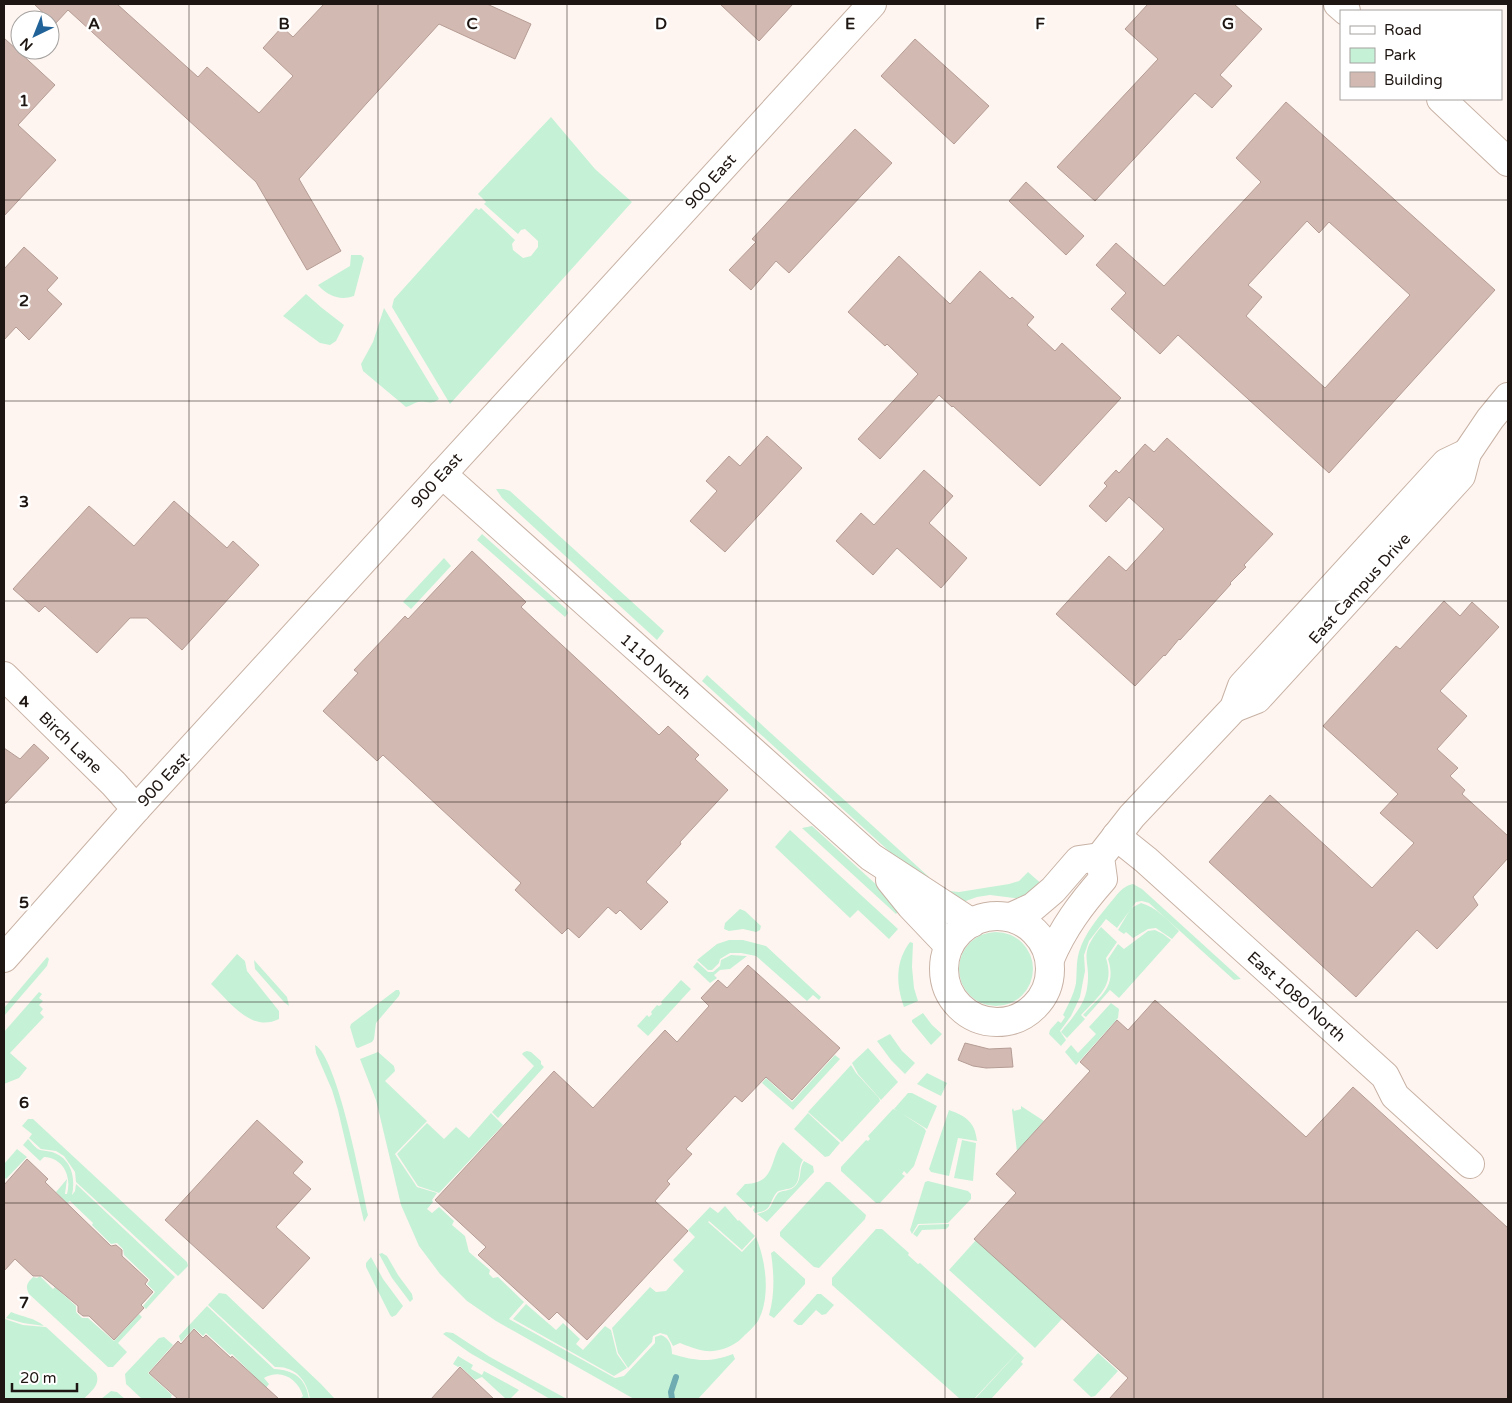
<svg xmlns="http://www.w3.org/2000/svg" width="1512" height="1403" viewBox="0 0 1512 1403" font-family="'Varela Round',sans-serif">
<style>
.green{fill:#c5f2d7}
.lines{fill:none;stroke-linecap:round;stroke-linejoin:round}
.stream{stroke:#6facb2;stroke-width:6}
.building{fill:#d2b9b1;stroke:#b59d95;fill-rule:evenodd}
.minor-casing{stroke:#c8b2a5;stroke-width:30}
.major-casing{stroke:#c8b2a5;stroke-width:30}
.minor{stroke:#fff;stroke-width:28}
.major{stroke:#fff;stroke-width:28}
.grid{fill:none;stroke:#1e1612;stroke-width:1;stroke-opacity:0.55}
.labels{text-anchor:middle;stroke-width:5;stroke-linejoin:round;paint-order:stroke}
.street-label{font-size:16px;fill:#1e1612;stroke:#fff}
.grid-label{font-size:16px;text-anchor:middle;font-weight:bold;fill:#1e1612;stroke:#fff;stroke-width:5;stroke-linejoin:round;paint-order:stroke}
</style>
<rect width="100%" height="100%" fill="#fff5f0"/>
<g class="green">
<path d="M551,117l44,52 37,33 -182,202 -58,-97 2,-8 82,-91 3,2 2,-2 34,32 -3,4 1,6 10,8 8,-2 7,-9v-6l-13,-12 -4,1 -3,4 -34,-30 2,-2 -8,-8z"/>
<path d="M351,255h10l3,3 -10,38c-14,5 -26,0 -36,-11l32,-19z"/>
<path d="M306,294l16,14 22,17 -8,16 -6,4 -10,-2 -37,-27z"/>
<path d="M384,308l55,91c-7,6 -12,2 -21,3 -4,1 -8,4 -12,5l-43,-36 -2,-7 12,-22z"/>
<path d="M496,489h8l6,2 154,140 -7,9 -155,-142z"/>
<path d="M482,534l84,75 2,4 -3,4 -88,-77z"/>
<path d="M444,558l7,8 -40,43 -8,-7z"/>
<path d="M707,675l222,202 -5,6 -222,-202z"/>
<path d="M812,826l90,82 -6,6 -94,-86z"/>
<path d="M790,830l108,99 -9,10 -31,-29 -8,8 -75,-71z"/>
<path d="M1028,872l16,14 -22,13 -32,-4 -13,2 -14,5 -25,-16 11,5 10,1 50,-8 10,-3z"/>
<path d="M1133,884l9,5 99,90 -7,1 -85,-77 -7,-2 -6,1 -19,26 -11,-9 -17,22 -5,14 1,16 -5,26 -9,19 -11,15 6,9 -5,6 -12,-12 1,-4 8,-9 3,2 4,-6 -2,-2c5,-10 11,-21 13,-32 1,-10 0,-21 3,-31 6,-19 18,-33 31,-49 7,-8 12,-17 23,-19z"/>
<path d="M1141,903c15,4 27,17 38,28l-7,8 -16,-11 -8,1 -15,9 -7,-6 -2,2 -6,-4 13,-22z"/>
<path d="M740,909l5,2 16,15 -1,4 -4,2 -13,-3 -14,2 -5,-2 1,-6z"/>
<path d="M1101,927l16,15 -11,16c9,28 -7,37 -25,57l4,4 -18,19 -6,-6c10,-13 24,-27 26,-44 5,-30 -11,-31 14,-61z"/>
<path d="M1155,930l8,4 8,6 -52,58 -9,-8 -24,27 -3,-2c18,-20 34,-28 25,-56l10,-15 6,5 24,-18z"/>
<circle cx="996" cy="969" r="37"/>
<path d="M729,940h14l23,6 55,51 -2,3 -6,-5 -6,6 -51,-45 -15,-3h-11l-10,6 -1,4 -7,7h-4l-11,-10 20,-16z"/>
<path d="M910,942l3,1 -1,24 2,21 4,13 -14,6c-8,-23 -9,-45 6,-65z"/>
<path d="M237,954l8,7 2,10 32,40v8c-28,14 -49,-17 -68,-35z"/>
<path d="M731,955l16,1 -17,13 -10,1 -6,5 3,3 -7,5 -17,-16 4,-5 11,10h5l7,-6 1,-6z"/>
<path d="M47,957l2,2 -2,7 -43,50v-8z"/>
<path d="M254,960l33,37 2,9 -5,-4 -29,-33z"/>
<path d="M681,980l10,9 -43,47 -11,-10 10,-11 2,2 3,-3 -1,-2 6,-7 2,1 3,-2 -1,-2z"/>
<path d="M396,990h3l1,3 -1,3 -23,27 -2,16 -2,3 -14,6 -2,-1 -6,-20 1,-3z"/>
<path d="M39,992l3,2 -3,4 4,3 -4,4 4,4 -3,4 4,4 -34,36 17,15 -8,10 -15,6v-52z"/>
<path d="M1111,1003l8,6 -1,9 -42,47 -11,-13 6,-7 7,8 18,-19 -7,-7z"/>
<path d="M923,1013l9,12 10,9 -11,11 -19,-23v-2z"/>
<path d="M890,1034l12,17 13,12 -10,11 -14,-14 -14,-19z"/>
<path d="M315,1045c22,11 47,141 53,170l-4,7 -26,-112 -6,-20 -16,-37z"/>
<path d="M868,1048l30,34 -17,18 -23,-26 -6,-11z"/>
<path d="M527,1051l4,1 10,9v3l3,3 -46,51 -6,-6 42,-46 -12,-12 2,-2z"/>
<path d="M378,1052l16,14 1,5 -10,10 42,40 -32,33 22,33 20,6 -5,7 1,2 -6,7 5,4 7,-6 15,14 -2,4 13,11 4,16 21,18 -1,4 4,4 5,-1 26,25 -15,17 106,59 9,-2 31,-33v-6l6,-2c8,3 11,10 11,19 24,7 37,9 61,0l2,5 -37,40h-64l-138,-78 -29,-20 -27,-27 -21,-28 -18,-41 -25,-105 -16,-41z"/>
<path d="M835,1055l5,4 -47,51 -31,-27 4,-5 26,24z"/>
<path d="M851,1065l5,8 23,25 1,3 -38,41 -34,-30z"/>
<path d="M927,1073l20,10 -6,13 -24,-12z"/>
<path d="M908,1093h4l25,13 -10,23 -26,-16 23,15 2,3 -12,35 -7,8 -3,-3 -2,3 3,2 -25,27h-4l-35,-32v-4l25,-27 2,1 2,-2 -2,-3 25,-27 5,2 -4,-2z"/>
<path d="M1021,1106l23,15 -27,31 -5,-42 1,-2 1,3 7,-2z"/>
<path d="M949,1110c17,6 26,12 28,31l-19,-3 -9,38 -18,-4 -2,-3z"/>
<path d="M491,1113l12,12 -64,68 -21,-7 -21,-32 30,-31 17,16 12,-12 13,11z"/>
<path d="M808,1113l32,30 -11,13 -4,1 -31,-28z"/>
<path d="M28,1119h5l154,143 1,4 -10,10 -102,-94 -1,-10 -11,-16 -8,-5 -15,-2 -12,-11 3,-4 -10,-8z"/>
<path d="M28,1139c3,3 8,10 12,11 4,1 9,1 12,2 19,6 24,25 20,43l3,-4 1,-7 99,93 -29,32 -3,-3 12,-14 -8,-8 3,-4 -26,-25 -1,-6 -6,-6 -6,1 -19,-19 1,-2 -23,-22 -3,2 -11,-11 11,-13 -2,15h2c5,-18 -4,-36 -23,-37l-4,4 -17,-16z"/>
<path d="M962,1140l14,3 -3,38 -19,-3z"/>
<path d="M783,1142l20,18c-6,8 -1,21 -10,27 -5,3 -11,2 -16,5 -9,11 -4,19 -22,21l-2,-3 2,-3 -2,-2 -2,3 -15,-14 9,-10c32,0 24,-27 38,-42z"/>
<path d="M17,1149l10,8 -21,22 -2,-2v-13z"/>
<path d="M804,1161l9,5 1,6 -47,50 -10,-8c17,-4 12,-9 21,-21 5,-3 12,-2 16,-6 9,-7 4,-18 10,-26z"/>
<path d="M928,1181l40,10 3,3v5l-23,24 -30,1 -6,10 -2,-4 15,-48z"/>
<path d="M826,1182h4l36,33 -1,4 -46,49 -5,-1 -34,-31v-4z"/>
<path d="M725,1206l13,15 1,-1 16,16 -13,14 -33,-29 -11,12 10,-11 34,30 14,-15c10,24 15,60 2,84 -4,6 -11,12 -16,17 -9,9 -24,14 -36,13 -9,-1 -18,-5 -26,-8l-7,3 -6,-11 -7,-2 -7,3 -1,6 -24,26 -10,-15 -6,-25 38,-41 6,5 10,-1 18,-20 -11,-11 22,-23 -7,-7 22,-23 8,6z"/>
<path d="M949,1224v2l-3,3 -24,1 -5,7 -4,-3 6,-9z"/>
<path d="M876,1229h6l27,24 -1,2 10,9 2,-1 98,89 -44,47h-14l-128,-114v-7z"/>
<path d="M976,1240l86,79 -27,29 -86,-78z"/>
<path d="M774,1251l31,28v5l-31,34 -5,-3c6,-21 5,-41 2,-62z"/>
<path d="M382,1253l5,3 11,19 14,19 1,5 -3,3 -18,-24 -13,-24z"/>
<path d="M371,1257l12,22 20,27 -7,9 -4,2 -2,-2 -24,-48v-4z"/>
<path d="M40,1276l13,13 2,-2 21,19v6l6,6h6l26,23 25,-27 3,3 -24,26 9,9 -14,15h-5l-79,-73c-4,-8 -2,-11 4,-17l4,1z"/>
<path d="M219,1293l7,1 95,90 14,15h-25c-3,-19 -15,-33 -35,-32l-67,-62z"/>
<path d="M817,1294h4l13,11 -8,9 -4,1 -6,-5 -14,15h-4l-5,-4z"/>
<path d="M526,1304l30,26 7,-7 17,16 -4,5 7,6 22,-24 6,4 6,24 10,14 -13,8 -101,-57z"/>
<path d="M207,1306l67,63c20,1 32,9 35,30h-9l3,-3c-5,-17 -22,-28 -39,-18l5,6 -3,4 -34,-34 -2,1 -24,-22 -3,3 -9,-8 -13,14 -2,-6z"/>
<path d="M11,1312c12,5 24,6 33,14l-21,-3 -17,-5z"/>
<path d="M5,1319l18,6 23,2 50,46c5,12 -5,18 -12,26h-80v-79z"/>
<path d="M446,1332l7,1 37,24 77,42h-17l-80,-46 -27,-19z"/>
<path d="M164,1337l9,8 -25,28 24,22 -1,2 1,2h-30l-16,-15 -1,-10 34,-36z"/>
<path d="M1018,1352l6,6 -3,4 2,2 -32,35h-16z"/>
<path d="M1098,1353l20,18 -23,25 -4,1 -18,-17z"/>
<path d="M458,1356l15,9 -2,4 11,6 2,-4 35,19 -9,9h-4l-24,-22 -7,3 -15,-14 -2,1 -5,-3z"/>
<path d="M111,1391l6,1 8,7h-24z"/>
</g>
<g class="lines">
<path class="stream" d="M672,1399l-1,-7 5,-15"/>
</g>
<g class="building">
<path d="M34,4h83l81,73 9,-10 52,46 34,-37 -30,-28 19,-21 11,10 31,-33h163l44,20 -16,35 -76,-35 -72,79 -68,76 42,72 -34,19 -51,-88 -188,-172 -13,14z"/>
<path d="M720,4h73l-34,37z"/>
<path d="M1148,4h86l28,25 -42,46 12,11 -20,22 -17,-15 -100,108 -38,-34 101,-108 -33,-30z"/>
<path d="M4,38l51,47 -37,40 38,35 -52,56z"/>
<path d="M915,39l74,67 -35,38 -73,-68z"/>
<path d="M1286,102l209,188 -166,183 -151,-138 -18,19 -49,-45 15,-16 -30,-28 20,-22 48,43 97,-104 -25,-24zM1307,221l12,12 10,-11 81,73 -85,93 -79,-72 16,-19 -14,-12z"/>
<path d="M855,129l37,34 -103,110 -13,-12 -25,29 -22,-20 27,-28 -4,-3z"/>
<path d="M1026,182l58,54 -18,19 -57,-54z"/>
<path d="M24,247l34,31 -11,12 15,14 -33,36 -13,-13 -12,13v-71z"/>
<path d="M899,256l51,48 30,-33 30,28 2,-2 22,20 -7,8 28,26 7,-8 59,55 -81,88 -87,-80 -1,1 -13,-12 -59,64 -22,-20 60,-65 -31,-30 -2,2 -37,-34z"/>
<path d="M767,436l35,32 -77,84 -35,-31 27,-30 -11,-10 23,-25 11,10z"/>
<path d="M1167,438l106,96 -29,31 2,2 -16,16 1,1 -51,56 -1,-1 -14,17 -1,-1 -29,31 -79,-72 53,-58 17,15 38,-42 -35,-32 -23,25 -17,-16 18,-20 -3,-3 12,-13 3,3 26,-29 9,8z"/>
<path d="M924,470l29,26 -24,27 38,35 -26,30 -44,-40 -24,27 -37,-34 25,-28 13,12z"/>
<path d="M174,501l53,47 6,-7 26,24 -77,85 -35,-32h-17l-33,35 -52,-47 -6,6 -26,-23 76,-83 45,40z"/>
<path d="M472,551l54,51 -5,5 138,128 9,-9 31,29 -4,4 33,31 -48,52 1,2 -35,38 22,20 -27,28 -21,-20 -4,4 -8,-7 -29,31 -11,-10 -6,6 -47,-44 6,-7 -138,-128 -6,6 -54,-50 35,-38 -4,-3 51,-54 3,3z"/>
<path d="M1444,601l16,15 12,-14 27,25 -59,64 27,25 -30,33 21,19 -8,8 15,14 -3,4 46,42v22l-35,39 5,8 -41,44 -20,-19 -61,67 -147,-135 61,-67 102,93 42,-45 -34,-30 18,-19 -75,-68 73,-80 4,3z"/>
<path d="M34,744l15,14 -45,47v-57l16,11z"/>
<path d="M748,965l92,83 -48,52 -26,-23 -24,25 -7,-6 -49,53 6,5 -25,27 3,3 -15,17 33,30 -101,109 -30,-28 -8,8 -71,-65 8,-8 -51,-47 119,-129 39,37 72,-78 12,12 32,-36 -8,-8 17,-18 9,8z"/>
<path d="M1155,1000l151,137 47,-50 155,141v171h-399l19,-21 -154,-139 42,-46 -20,-19 94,-103 -10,-9 37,-42 11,10z"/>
<path d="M965,1043l24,6 22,-1 2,19 -27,1 -13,-2 -15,-6z"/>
<path d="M257,1120l46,42 -10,11 18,16 -35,38 34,31 -47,51 -98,-89z"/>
<path d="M27,1159l21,20 -3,3 66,64 5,-1 6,5v6l26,24 -3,4 8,8 -12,13 3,3 -30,32 -25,-24h-6l-5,-4v-6l-36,-30h-9l-18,-17 -11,12v-86z"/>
<path d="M194,1329l9,9 3,-3 25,23 1,-2 47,43h-101l-29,-26 29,-32 3,3z"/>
<path d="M460,1367l34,32h-63z"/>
</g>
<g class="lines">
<g class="minor-casing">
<g id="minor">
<path d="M1338,4l8,7"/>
<path d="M1441,99l67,63"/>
<path d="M442,474l429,383 101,66"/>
<path d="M4,676l110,108 22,25"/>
<path d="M1234,708l23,-9 204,-223 6,-23 23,-34 18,-22"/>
<path d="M1116,836l30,24 239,216 10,20 75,68"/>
<path d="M890,880l21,26 38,40"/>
<circle cx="997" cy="969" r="53"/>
<path d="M1011,917l22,-10 20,-17 26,-30 21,-3"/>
<path d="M1050,959c13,-31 31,-55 53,-80l-3,-22 32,-41 102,-108 8,-22 204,-223 21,-10"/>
</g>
</g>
<g class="major-casing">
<path id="major" d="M4,958l132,-149 736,-805"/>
</g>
<use href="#minor" class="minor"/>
<use href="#major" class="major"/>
</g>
<path class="grid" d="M189,4v1395M378,4v1395M567,4v1395M756,4v1395M945,4v1395M1134,4v1395M1323,4v1395M4,200h1504M4,401h1504M4,601h1504M4,802h1504M4,1002h1504M4,1203h1504"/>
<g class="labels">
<g class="street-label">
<text transform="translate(710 181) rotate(-48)" y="6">900 East</text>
<text transform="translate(436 480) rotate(-48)" y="6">900 East</text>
<text transform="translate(1359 588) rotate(-48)" y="6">East Campus Drive</text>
<text transform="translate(656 666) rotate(42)" y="6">1110 North</text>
<text transform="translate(71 742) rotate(44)" y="6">Birch Lane</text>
<text transform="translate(163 779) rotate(-47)" y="6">900 East</text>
<text transform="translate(1297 996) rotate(42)" y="6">East 1080 North</text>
</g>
</g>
<g class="grid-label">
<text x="94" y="29">A</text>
<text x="284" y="29">B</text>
<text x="472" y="29">C</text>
<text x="661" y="29">D</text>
<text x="850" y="29">E</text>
<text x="1040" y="29">F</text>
<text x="1228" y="29">G</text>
<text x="24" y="106">1</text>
<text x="24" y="306">2</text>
<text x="24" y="507">3</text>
<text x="24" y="707">4</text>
<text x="24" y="908">5</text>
<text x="24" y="1108">6</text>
<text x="24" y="1308">7</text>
</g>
<rect width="1512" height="1403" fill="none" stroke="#1e1612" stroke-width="10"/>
<rect x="1340" y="10" width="162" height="90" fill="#ffffff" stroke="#a5a2a0"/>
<rect x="1350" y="26" width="25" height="8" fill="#ffffff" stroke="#a5a2a0"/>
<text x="1384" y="35" font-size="15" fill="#1e1612">Road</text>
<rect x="1350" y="48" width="25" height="15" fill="#c5f2d7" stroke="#a5a2a0"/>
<text x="1384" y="60" font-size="15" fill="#1e1612">Park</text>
<rect x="1350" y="72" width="25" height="15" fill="#d2b9b1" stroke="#a5a2a0"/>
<text x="1384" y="85" font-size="15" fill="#1e1612">Building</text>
<g transform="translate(35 35) rotate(223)"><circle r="24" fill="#ffffff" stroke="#a5a2a0"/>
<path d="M0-4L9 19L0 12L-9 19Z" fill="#216398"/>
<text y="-8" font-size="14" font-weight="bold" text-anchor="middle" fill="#1e1612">N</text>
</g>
<path d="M12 1383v8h65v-8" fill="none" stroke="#1e1612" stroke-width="2.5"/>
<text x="20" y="1383" font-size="15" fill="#1e1612" stroke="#ffffff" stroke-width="4" paint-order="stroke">20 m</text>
</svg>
